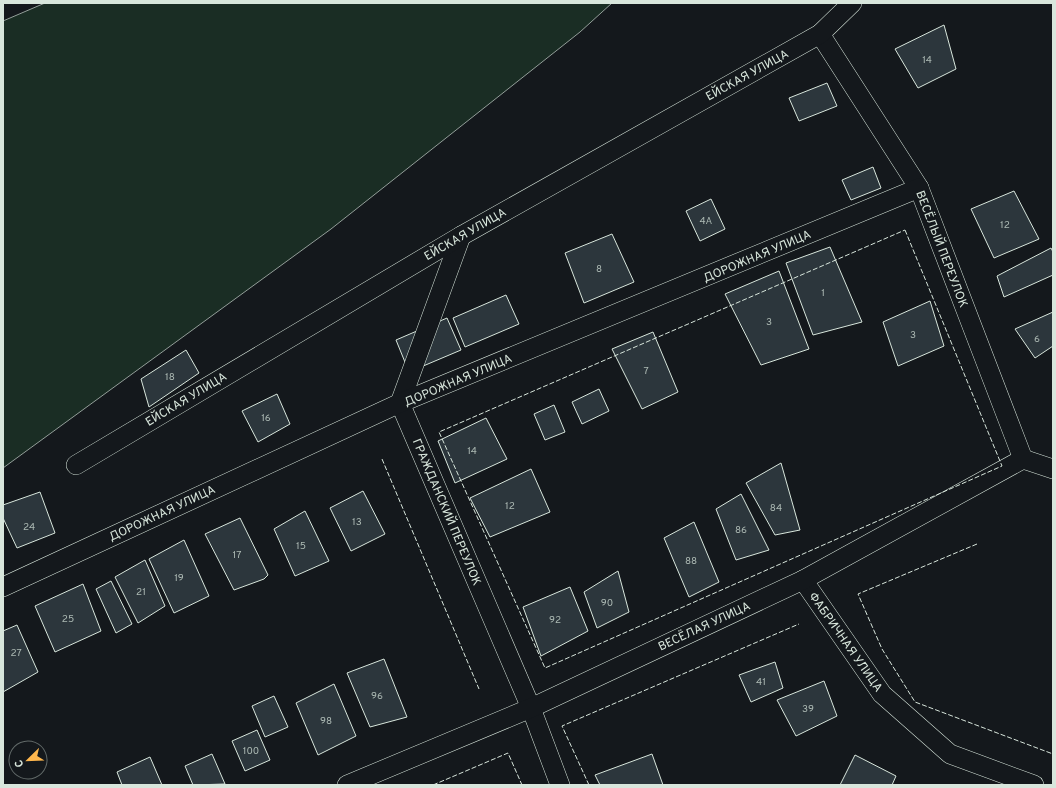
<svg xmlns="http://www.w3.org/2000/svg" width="1056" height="788" viewBox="0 0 1056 788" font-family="Overpass,sans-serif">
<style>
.green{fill:#1a2d24;stroke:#939e99}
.building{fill:#2c363c;stroke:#d8e6dc}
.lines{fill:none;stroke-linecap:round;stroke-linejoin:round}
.street-casing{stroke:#d8e6dc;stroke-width:20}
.street{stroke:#14181c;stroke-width:19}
.fence{stroke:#d8e6dc;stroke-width:1;stroke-dasharray:5 2;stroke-linecap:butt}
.labels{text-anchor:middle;stroke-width:3;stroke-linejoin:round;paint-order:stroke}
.number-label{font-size:10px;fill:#adbab4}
.street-label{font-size:12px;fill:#d8e6dc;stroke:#14181c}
</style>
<rect width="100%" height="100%" fill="#14181c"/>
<path class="green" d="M45,3h567l-32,29 -249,197 -328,239v-447z"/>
<g class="building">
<path d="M944,25l12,44 -38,19 -23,-39z"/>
<path d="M827,83l10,23 -38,15 -10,-23z"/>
<path d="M873,167l8,21 -30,12 -9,-20z"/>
<path d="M1014,191l25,48 -45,19 -23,-49z"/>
<path d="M711,199l14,30 -25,12 -14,-30z"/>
<path d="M612,234l22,48 -50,21 -19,-50z"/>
<path d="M830,247l32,75 -49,13 -27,-72z"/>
<path d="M1051,248l2,4v23l-49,22 -7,-21z"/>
<path d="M779,271l30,78 -48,16 -36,-71z"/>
<path d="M506,295l13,29 -54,23 -12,-29z"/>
<path d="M930,301l14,45 -46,20 -15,-44z"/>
<path d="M1053,312v34l-18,12 -20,-29z"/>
<path d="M447,318l14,32 -52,22 -13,-32z"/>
<path d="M653,332l25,60 -36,17 -30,-60z"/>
<path d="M186,350l13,23 -50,34 -8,-28z"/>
<path d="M599,389l10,22 -27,13 -10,-22z"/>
<path d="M277,394l13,30 -32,18 -16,-31z"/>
<path d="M554,405l11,27 -20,8 -11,-26z"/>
<path d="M486,418l21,41 -52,24 -17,-42z"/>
<path d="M781,463l19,67 -25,5 -29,-52z"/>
<path d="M531,469l19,43 -60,25 -20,-39z"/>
<path d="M363,491l22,43 -34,17 -21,-43z"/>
<path d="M40,492l15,41 -38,15 -14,-30v-13z"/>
<path d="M741,494l28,56 -33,10 -20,-51z"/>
<path d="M305,511l24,50 -34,15 -21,-47z"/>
<path d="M240,518l28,57 -4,4 -30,11 -29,-56z"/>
<path d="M694,522l25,60 -30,15 -25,-59z"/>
<path d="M184,540l25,56 -35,17 -25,-54z"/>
<path d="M145,560l20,46 -27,17 -23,-46z"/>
<path d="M618,571l11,41 -32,16 -13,-36z"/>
<path d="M111,581l21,43 -16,9 -20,-44z"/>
<path d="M83,584l18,47 -46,21 -20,-46z"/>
<path d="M570,587l18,44 -47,25 -18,-49z"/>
<path d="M17,625l21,47 -35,20v-61z"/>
<path d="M384,659l23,58 -37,10 -23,-54z"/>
<path d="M775,662l8,26 -32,14 -12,-27z"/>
<path d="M824,681l13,35 -41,20 -19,-36z"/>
<path d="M334,684l22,52 -38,19 -22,-52z"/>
<path d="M274,696l14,31 -23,10 -13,-31z"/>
<path d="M257,730l13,30 -25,11 -13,-30z"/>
<path d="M212,754l13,30 -32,1 -8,-19z"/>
<path d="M652,754l11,31h-63l-5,-10z"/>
<path d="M855,755l41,21 -4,9h-52z"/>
<path d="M150,757l12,28h-40l-5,-13z"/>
</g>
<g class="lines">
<g class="street-casing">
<g id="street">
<path d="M820,34l99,154 104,271"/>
<path d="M461,236l-61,167 131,305 29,77"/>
<path d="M76,465l385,-229 359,-202 32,-31"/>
<path d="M803,580l79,114 68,60 84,31"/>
<path d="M3,587l397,-184 519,-215"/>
<path d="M347,785l184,-77 272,-128 220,-121 30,10"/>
</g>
</g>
<use href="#street" class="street"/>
<g class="fence">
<path d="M905,230l97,236 -457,202 -106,-236z"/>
<path d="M382,459l97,230"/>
<path d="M977,544l-119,50 24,55 33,53 138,52"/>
<path d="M433,785l75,-32 14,32"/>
<path d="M589,785l-27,-59 237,-102"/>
</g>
</g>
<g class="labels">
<g class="number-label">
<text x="927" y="63">14</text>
<text x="706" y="224">4А</text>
<text x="1005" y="228">12</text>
<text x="599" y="272">8</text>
<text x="823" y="296">1</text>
<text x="769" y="325">3</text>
<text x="913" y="338">3</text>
<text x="1037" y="342">6</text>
<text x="646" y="374">7</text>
<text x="170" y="380">18</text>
<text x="266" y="421">16</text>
<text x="472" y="454">14</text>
<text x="510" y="509">12</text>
<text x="776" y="511">84</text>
<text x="357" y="525">13</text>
<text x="29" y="530">24</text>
<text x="741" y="533">86</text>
<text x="301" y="549">15</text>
<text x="237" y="558">17</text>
<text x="691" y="564">88</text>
<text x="179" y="581">19</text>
<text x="141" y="595">21</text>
<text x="607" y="606">90</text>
<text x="68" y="622">25</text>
<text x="555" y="623">92</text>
<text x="16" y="656">27</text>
<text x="761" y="685">41</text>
<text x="377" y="699">96</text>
<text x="808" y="712">39</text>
<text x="326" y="724">98</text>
<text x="251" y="754">100</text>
</g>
<g class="street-label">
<text transform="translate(747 75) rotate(-29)" y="4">ЕЙСКАЯ УЛИЦА</text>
<text transform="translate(465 234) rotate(-30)" y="4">ЕЙСКАЯ УЛИЦА</text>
<text transform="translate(942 249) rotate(69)" y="4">ВЕСЁЛЫЙ ПЕРЕУЛОК</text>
<text transform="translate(757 256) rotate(-23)" y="4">ДОРОЖНАЯ УЛИЦА</text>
<text transform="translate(458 380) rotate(-23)" y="4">ДОРОЖНАЯ УЛИЦА</text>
<text transform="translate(186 399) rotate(-31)" y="4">ЕЙСКАЯ УЛИЦА</text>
<text transform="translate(447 512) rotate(67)" y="4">ГРАЖДАНСКИЙ ПЕРЕУЛОК</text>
<text transform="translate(162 513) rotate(-25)" y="4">ДОРОЖНАЯ УЛИЦА</text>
<text transform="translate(704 626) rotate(-25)" y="4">ВЕСЁЛАЯ УЛИЦА</text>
<text transform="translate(846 642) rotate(55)" y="4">ФАБРИЧНАЯ УЛИЦА</text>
</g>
</g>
<rect width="1056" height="788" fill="none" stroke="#d8e6dc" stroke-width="8"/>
<g transform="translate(28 760) rotate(247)"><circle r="19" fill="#14181c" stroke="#626a69"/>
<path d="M0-3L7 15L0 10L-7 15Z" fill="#ffb74d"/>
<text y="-6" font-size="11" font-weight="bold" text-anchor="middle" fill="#d8e6dc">С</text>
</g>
</svg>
